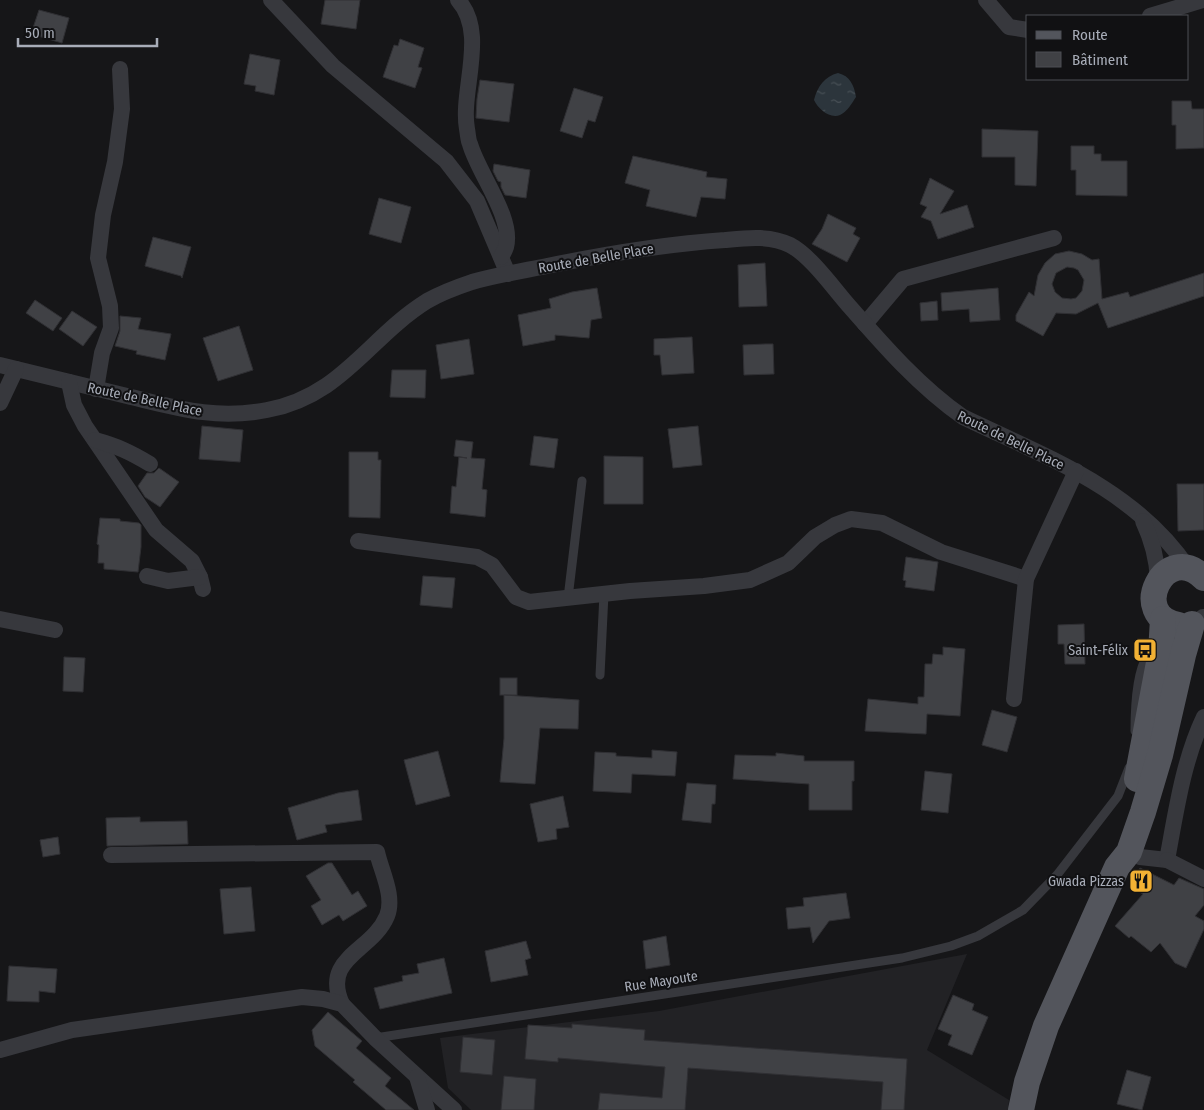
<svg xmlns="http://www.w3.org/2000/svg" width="1204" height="1110" viewBox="0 0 1204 1110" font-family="'Fira Sans Condensed',sans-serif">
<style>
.built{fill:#222225}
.water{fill:url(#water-ripples)}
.building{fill:#404145;stroke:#303034;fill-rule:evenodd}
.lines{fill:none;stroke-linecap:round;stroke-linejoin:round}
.service{stroke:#37383d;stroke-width:9}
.minor{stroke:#37383d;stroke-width:16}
.primary{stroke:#53555c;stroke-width:26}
.labels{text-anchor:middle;stroke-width:4;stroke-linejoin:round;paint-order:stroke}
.street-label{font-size:14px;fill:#a8adb8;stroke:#111113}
.poi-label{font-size:14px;fill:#a8adb8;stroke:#111113;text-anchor:end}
</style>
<defs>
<pattern id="water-ripples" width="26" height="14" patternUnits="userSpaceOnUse" patternTransform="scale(1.25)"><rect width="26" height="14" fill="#2c353c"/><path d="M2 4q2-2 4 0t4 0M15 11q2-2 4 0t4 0" fill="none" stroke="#485056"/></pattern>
</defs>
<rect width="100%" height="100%" fill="#161618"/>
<path class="built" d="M967,954l-40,96 82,50 -1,10h-537l-23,-22 -8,-50 219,-27z"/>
<path class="water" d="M838,73c12,3 16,12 18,24 -4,6 -9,15 -16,18 -10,4 -22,-6 -26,-15 3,-13 11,-24 24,-27z"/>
<g class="building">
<path d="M325,0h35l-4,29 -35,-5z"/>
<path d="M39,10l30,8 -7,25 -31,-9z"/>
<path d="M400,39l24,9 -6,19 4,1 -7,20 -32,-11 11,-32 4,1z"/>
<path d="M250,54l30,6 -6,35 -19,-4 1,-5 -12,-2z"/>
<path d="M480,80l34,4 -5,38 -33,-4 1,-19z"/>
<path d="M574,88l29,9 -8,25 -7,-2 -6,18 -22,-7z"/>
<path d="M1172,101h19l1,8h12v39l-28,1v-24h-4z"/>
<path d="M982,129l56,2 -2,55 -21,-1v-28h-33z"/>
<path d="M1071,146h23v8h7v7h26v35l-51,-1v-25h-5z"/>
<path d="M633,156l74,16 -1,5 21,2 -2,20 -24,-2 -5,20 -50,-11 4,-16 -25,-7z"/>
<path d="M494,164l36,6 -4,28 -21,-3 -4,-8v-5l-3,-1 -5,-10z"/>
<path d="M930,178l24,13 -14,23 27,-9 7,22 -36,12 -7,-18 -10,-4 6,-10 -7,-3z"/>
<path d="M379,198l32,9 -10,36 -32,-9z"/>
<path d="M828,214l28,14 -3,6 7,4 -13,24 -35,-18 10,-15z"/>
<path d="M153,237l38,10 -9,31 -1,-2 -36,-10z"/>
<path d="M1069,251l13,3 10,6 7,-1 3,40 26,-7 2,5 74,-24v23l-96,32 -10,-25 -22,11 -20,-1 -13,23 -27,-15v-6l13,-23 5,4 4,-21 7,-12 10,-9zM1067,267l7,1 4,2 6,10 -2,11 -6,7 -5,1 -9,-1 -7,-6 -3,-8 4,-11z"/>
<path d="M765,263l2,43 -28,1 -1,-42z"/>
<path d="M597,288l5,30 -11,2 -2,18 -34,-3v5l-32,6 -5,-31 33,-7 -2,-9 23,-7z"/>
<path d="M998,288l2,32 -30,2 -1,-13 -27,2 -1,-18z"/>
<path d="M35,300l27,18 -9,13 -27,-18z"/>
<path d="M937,301l1,19 -17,1 -1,-18z"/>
<path d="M72,311l25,16 -14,19 -24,-17z"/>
<path d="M120,316l21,2 -3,11 33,5 -6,26 -29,-6 1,-3 -22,-5 5,-15z"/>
<path d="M239,326l14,44 -35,11 -15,-43z"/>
<path d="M692,337l2,36 -32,2 -2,-20h-6v-16z"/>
<path d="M469,339l5,35 -33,5 -5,-34z"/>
<path d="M765,344h8l1,30 -30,1 -1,-30z"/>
<path d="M392,370h34l-1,28 -35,-1z"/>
<path d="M202,426l41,4 -3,32 -41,-3z"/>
<path d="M698,426l4,39 -29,3 -5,-39z"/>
<path d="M534,436l24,3 -4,29 -24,-3z"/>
<path d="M456,440l17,2 -2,16 14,1 -3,30 5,1 -2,27 -35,-4 2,-27 4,1 3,-30 8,1 -13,-2z"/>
<path d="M349,452h29v8h3l-1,58 -31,-1z"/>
<path d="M604,456l39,1v47h-39z"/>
<path d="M159,468l20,14 -19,25 -15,-10 -7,-11 9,-13h7z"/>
<path d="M1177,484h27v46l-26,1z"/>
<path d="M100,518l20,1v2l19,2 2,2v22l-3,25 -34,-3v-6h-6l1,-18 -2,-1z"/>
<path d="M906,557l32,5 -4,29 -29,-4 1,-6 -3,-1z"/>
<path d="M423,576l32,2 -3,30 -32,-3z"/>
<path d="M1084,624l1,40h-20l-1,-20h-6v-19z"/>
<path d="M943,647l22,2 -5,67 -33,-2 -1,20 -61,-3 3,-32 50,5v-7h6l1,-33h7l1,-10 10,1z"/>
<path d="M64,657l21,1 -2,34 -20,-1z"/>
<rect x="500" y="678" width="17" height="17"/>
<path d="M504,695l75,5 -1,29 -38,-1 -5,56 -35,-2 4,-44z"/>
<path d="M992,710l25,7 -10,35 -25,-7z"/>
<path d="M652,750l25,2 -2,24 -43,-2 -1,19 -38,-2 2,-39 21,1v3l36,2z"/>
<path d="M438,751l12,45 -34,9 -12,-45z"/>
<path d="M776,753l28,3v5h50v20h-2v29h-43v-26l-76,-5 2,-24 41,1z"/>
<path d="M925,771l27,3 -4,39 -27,-3z"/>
<path d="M687,783l29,2 -1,19h-3l-1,19 -29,-3z"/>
<path d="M358,790l4,30 -37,5 2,7 -30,8 -9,-32 50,-15z"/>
<path d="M563,796l6,31 -13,2 1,10 -19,3 -8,-38z"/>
<path d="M140,817v5l47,-1 1,23 -81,2 -1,-28z"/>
<path d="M58,837l2,17 -17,3 -3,-17z"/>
<path d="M328,863h4l20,32 6,-4 9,15 -24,15 -4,-6 -17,10 -11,-19 10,-6 -15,-24z"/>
<path d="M1140,868l34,17 5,-7 25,11v16l-9,11 9,5v8l-18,39 -11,-5 -15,-20 -9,9 -20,-16 -2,2 -14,-12 28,-32 -12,-7z"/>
<path d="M251,887l4,44 -31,3 -4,-45z"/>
<path d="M846,893l4,25 -21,3 -16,22 -3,-16 -22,2 -2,-21 18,-2 -1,-8z"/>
<path d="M666,936l4,29 -24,4 -3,-28z"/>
<path d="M526,941l5,17 -6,2 3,15 -37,7 -6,-31z"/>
<path d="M444,958l8,35 -72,16 -6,-21 29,-7 -1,-5 17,-3 -2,-9z"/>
<path d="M9,966l48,3 -2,24 -16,-2v11l-32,-1z"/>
<path d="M953,995l21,9 -2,6 16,7 -16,38 -24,-10 4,-10 -14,-6z"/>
<path d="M328,1012l34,29 -6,7 35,30 -6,8 29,24h-28l-33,-28 2,-2 -40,-34 -3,-16z"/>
<path d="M572,1024l73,6 -1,10 263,19 -3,51h-23l2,-28 -195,-14 -3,42h-87l2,-17 62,5 3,-31 -107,-9v4l-33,-3 3,-34 44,3z"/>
<path d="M463,1037l32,3 -3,35 -32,-3z"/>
<path d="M1127,1070l24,7 -9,33 -25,-6z"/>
<path d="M504,1076l32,3 -2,31h-33z"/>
</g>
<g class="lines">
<g class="service">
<path d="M568,598l14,-117"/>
<path d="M600,675l4,-81"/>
<path d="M1135,731c0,-21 1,-57 12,-75 2,-4 6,-6 9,-8"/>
<path d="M375,1038l527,-80 49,-12 27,-10 45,-26 34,-35 61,-79 11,-28"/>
</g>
<g class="minor">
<path d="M271,0l62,66 113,95 31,40 31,73"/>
<path d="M458,0c30,33 2,91 9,129 1,5 1,11 3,15 8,29 44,74 36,103 -1,3 -3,7 -5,10"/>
<path d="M986,0l23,27 19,3"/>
<path d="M1150,16l53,-16"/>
<path d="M865,324l38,-45 151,-41"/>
<path d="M0,365c42,10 85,21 127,31 50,12 88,24 140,14 75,-14 101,-72 160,-109 14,-8 30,-14 45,-19 25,-7 50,-11 75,-16 59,-12 118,-22 178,-26 21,-2 45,-5 65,5 21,11 44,44 60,62 35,40 70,80 113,110 83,40 172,72 225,151"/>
<path d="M69,382l5,23 11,21 71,104 36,31 8,16 3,12"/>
<path d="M96,389l6,-36 9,-25 -1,-22 -12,-48 5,-43 12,-53 7,-53 -2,-40"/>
<path d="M0,403l16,-34"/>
<path d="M95,440c22,6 35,12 55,24"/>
<path d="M1143,521c9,19 14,37 15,59"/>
<path d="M358,541l119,16 15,8 24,32 13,5 101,-11 74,-5 46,-6 38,-17 27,-26 20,-12 16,-6 31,4 59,29 85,27"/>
<path d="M147,576l21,5 32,-4"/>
<path d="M1203,617h1"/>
<path d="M0,619l55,11"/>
<path d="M1014,699l12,-120 50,-108"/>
<path d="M1129,852l11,5 27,3c9,-48 16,-99 37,-143"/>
<path d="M111,855l266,-3c4,19 18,44 10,64 -15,36 -66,41 -45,88"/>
<path d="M1167,860l37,19"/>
<path d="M0,1050l72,-20 230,-33 21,2 19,5 33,34 79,72"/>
<path d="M417,1077l10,33"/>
</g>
<g class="primary">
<path d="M1179,625c-52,-8 -14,-86 25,-47"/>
<path d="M1137,779l24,-127 2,-33"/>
<path d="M1021,1110l6,-28 19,-56 71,-159 12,-15 14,-40 17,-57 23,-100 9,-31"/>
</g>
</g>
<defs>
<g id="bus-square" transform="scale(1.25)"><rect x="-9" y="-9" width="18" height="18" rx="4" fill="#f2b134" stroke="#111113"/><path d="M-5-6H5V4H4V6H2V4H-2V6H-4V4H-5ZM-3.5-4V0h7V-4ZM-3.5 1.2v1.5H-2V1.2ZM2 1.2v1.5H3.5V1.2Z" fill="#111"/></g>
<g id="restaurant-square" transform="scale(1.25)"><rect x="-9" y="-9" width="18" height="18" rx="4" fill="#f2b134" stroke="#111113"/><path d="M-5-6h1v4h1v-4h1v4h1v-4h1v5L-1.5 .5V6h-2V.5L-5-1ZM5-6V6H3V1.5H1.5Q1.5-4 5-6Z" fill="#111"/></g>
</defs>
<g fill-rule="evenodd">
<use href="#bus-square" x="1145" y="650"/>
<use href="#restaurant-square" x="1141" y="881"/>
</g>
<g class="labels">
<g class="street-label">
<text transform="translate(596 258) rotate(-10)" y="5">Route de Belle Place</text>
<text transform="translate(145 399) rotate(12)" y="5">Route de Belle Place</text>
<text transform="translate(1011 440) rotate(26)" y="5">Route de Belle Place</text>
<text transform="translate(661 981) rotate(-9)" y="5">Rue Mayoute</text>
</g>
<g class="poi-label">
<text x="1128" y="655">Saint-Félix</text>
<text x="1124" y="886">Gwada Pizzas</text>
</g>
</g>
<rect x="1026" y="15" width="162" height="65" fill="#111113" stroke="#4d4f55"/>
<rect x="1036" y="31" width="25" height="8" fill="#53555c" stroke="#4d4f55"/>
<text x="1072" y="40" font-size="15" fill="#a8adb8">Route</text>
<rect x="1036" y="52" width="25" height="15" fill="#404145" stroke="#4d4f55"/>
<text x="1072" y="65" font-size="15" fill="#a8adb8">Bâtiment</text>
<path d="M18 38v8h139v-8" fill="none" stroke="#a8adb8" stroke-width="2.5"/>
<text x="25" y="38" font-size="15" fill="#a8adb8" stroke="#111113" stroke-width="4" paint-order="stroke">50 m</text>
</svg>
